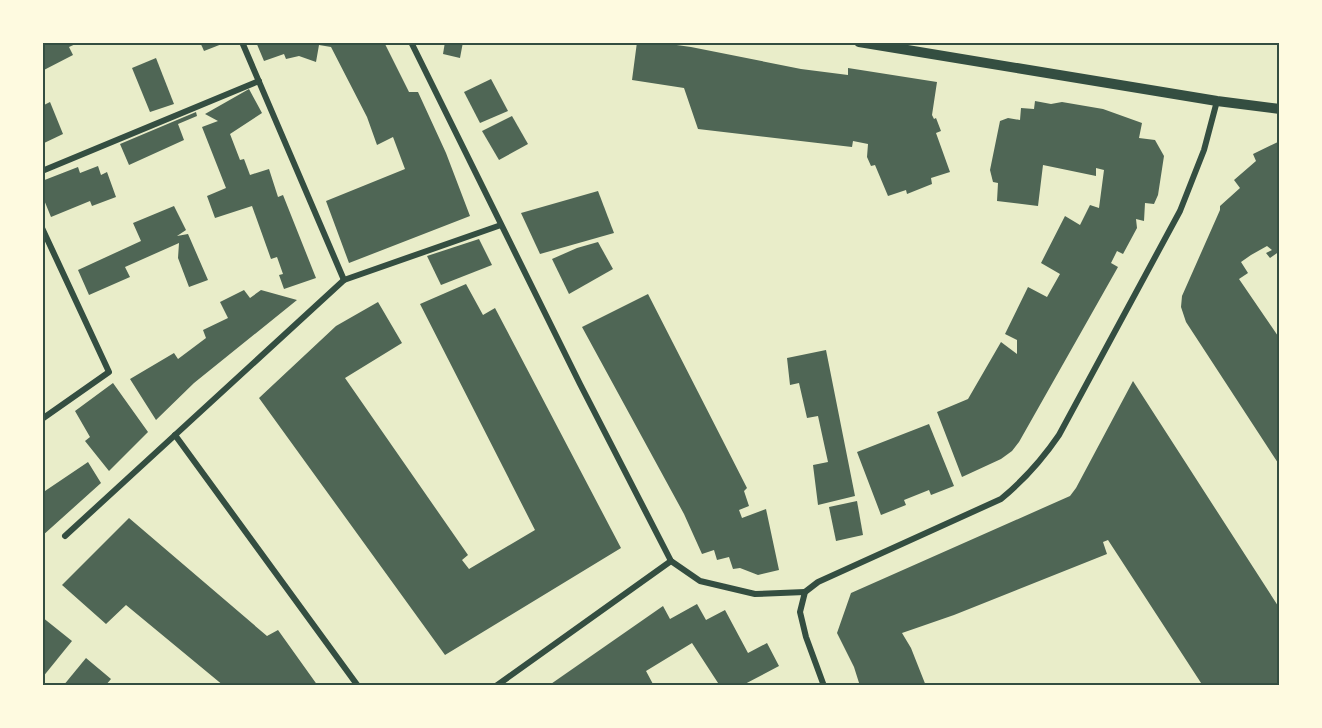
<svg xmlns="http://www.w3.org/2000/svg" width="1322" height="728" viewBox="0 0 1322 728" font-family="Rubik,sans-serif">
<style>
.building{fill:#4f6655}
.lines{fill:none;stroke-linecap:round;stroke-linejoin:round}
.minor{stroke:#344e41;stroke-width:6}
.tertiary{stroke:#344e41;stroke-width:10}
.neatline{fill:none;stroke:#344e41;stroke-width:2}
</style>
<rect width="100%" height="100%" fill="#e9edc9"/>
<g class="building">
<path d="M42,42h38l-11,5 4,8 -31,16z"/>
<path d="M200,42h27l-23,9z"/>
<path d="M256,42h128l25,50h9l28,61 24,63 -121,47 -23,-62 79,-32 -12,-32 -16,8 -10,-28 -36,-70 -12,-2 -3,17 -17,-6 -13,3 -2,-5 -20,7z"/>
<path d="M445,42h18l-3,16 -17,-4z"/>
<path d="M637,42h18l36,5 110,22 47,6v-7l89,14 -5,33 2,4 2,-1 5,13 -5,2 14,39 -19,6 1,6 -25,10 -1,-4 -18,6 -13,-31 -4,1 -4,-9 1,-13 -15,-3 -1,6 -154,-18 -14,-41 -52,-8z"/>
<path d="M156,58l18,46 -24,8 -18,-44z"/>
<path d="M491,79l17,32 -28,12 -16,-31z"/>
<path d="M249,89l13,24 -32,21 10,26 4,-1 6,16 19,-6 9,28 5,-2 33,83 -32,11 -5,-14 4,-1 -6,-17 -6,2 -19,-53 -37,12 -8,-22 19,-8 -24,-61 16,-6 -13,-7z"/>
<path d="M1035,101l16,3 11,-2 41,7 39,14 -3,15 16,2 9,16 -6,39 -4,9 -9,-1 -1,18 -8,-2 1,9 -14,26 -6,-3 -6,12 7,4 -99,175 -7,9 -11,8 -39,18 -25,-65 31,-13 33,-57 16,12v-14l-12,-6 23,-47 19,10 13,-23 -19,-11 24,-47 15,9 10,-20 9,3 5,-38 -8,-2v8l-53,-11 -5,41 -41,-5 1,-18 -5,-1 -3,-12 10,-49 8,-3 12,2 1,-12 13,1z"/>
<path d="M50,102l13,32 -21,10v-38z"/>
<path d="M196,112l1,4 -19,8 6,16 -55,25 -9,-21z"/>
<path d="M512,116l16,28 -29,16 -17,-29z"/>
<path d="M1280,141v110l-10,7 -4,-5 6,-3 -5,-4 -16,9 -10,7 7,11 -9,6 41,60v127l-94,-144 -5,-15 1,-11 38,-86v-4l20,-18 -6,-8 22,-19 -3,-7z"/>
<path d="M98,166l3,9 6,-3 9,25 -24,9 -2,-5 -39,16 -9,-22v-14l36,-14 2,6z"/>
<path d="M598,191l16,42 -74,21 -19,-41z"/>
<path d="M174,206l12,24 -9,6 11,-2 20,46 -19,7 -11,-29 1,-15 -54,24 5,10 -41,18 -11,-25 63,-29 -8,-18z"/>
<path d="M479,239l13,26 -51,20 -14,-29z"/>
<path d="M598,242l15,27 -44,25 -17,-35 25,-11z"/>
<path d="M466,284l17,31 12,-7 126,240 -176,107 -186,-257 77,-72 42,-24 24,41 -57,35 123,177 -6,5 7,9 66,-39 -115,-226z"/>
<path d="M244,290l6,8 11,-8 36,10 -103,83 -38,37 -26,-41 44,-26 4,6 28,-21 -3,-8 25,-12 -8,-16z"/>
<path d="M648,294l99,194 -3,3 5,15 -10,4 3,8 24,-9 13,61 -21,5 -18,-7 -7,1 -4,-12 -12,3 -3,-10 -12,4 -18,-40 -102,-187z"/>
<path d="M826,350l29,146 -37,9 -5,-40 15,-3 -10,-46 -11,2 -8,-35 -9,2 -3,-27z"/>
<path d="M1133,381l147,228v77h-77l-95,-146 -5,2 4,12 -153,61 -52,18 9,15 15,38h-66l-6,-19 -17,-34 14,-40 219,-97 6,-8z"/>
<path d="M113,383l35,49 -39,39 -24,-30 5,-4 -15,-26z"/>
<path d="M929,424l25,62 -23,9 -2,-5 -25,10 2,5 -25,10 -24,-63z"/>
<path d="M88,462l13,21 -59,53v-51l3,6z"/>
<path d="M857,501l6,34 -27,6 -7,-34z"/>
<path d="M129,518l138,118 11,-6 40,56h-94l-98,-81 -20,19 -44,-39z"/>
<path d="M697,604l9,16 19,-10 23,43 19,-10 12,23 -38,20h-21l-28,-43 -46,28 8,15h-106l115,-80 7,13z"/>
<path d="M42,617l30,24 -30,37z"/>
<path d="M86,658l25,21 -6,7h-42z"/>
</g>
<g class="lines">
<g class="minor">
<path d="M242,42l102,238"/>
<path d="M411,42l169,342 91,177 29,20 55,13 50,-2"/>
<path d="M42,171l217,-90"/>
<path d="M42,228l67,144 -67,47"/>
<path d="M175,435l183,251"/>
<path d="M65,536l279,-256 157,-55"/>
<path d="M496,686l175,-125"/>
<path d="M824,686l-18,-49 -6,-25 5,-20 13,-10 183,-83c23,-19 41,-39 58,-64l121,-224 24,-61 13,-49"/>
</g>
<path class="tertiary" d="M859,42l358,59 63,8"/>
</g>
<rect width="1322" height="728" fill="none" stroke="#fefae0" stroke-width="87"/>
<rect x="44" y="44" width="1234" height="640" class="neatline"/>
</svg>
